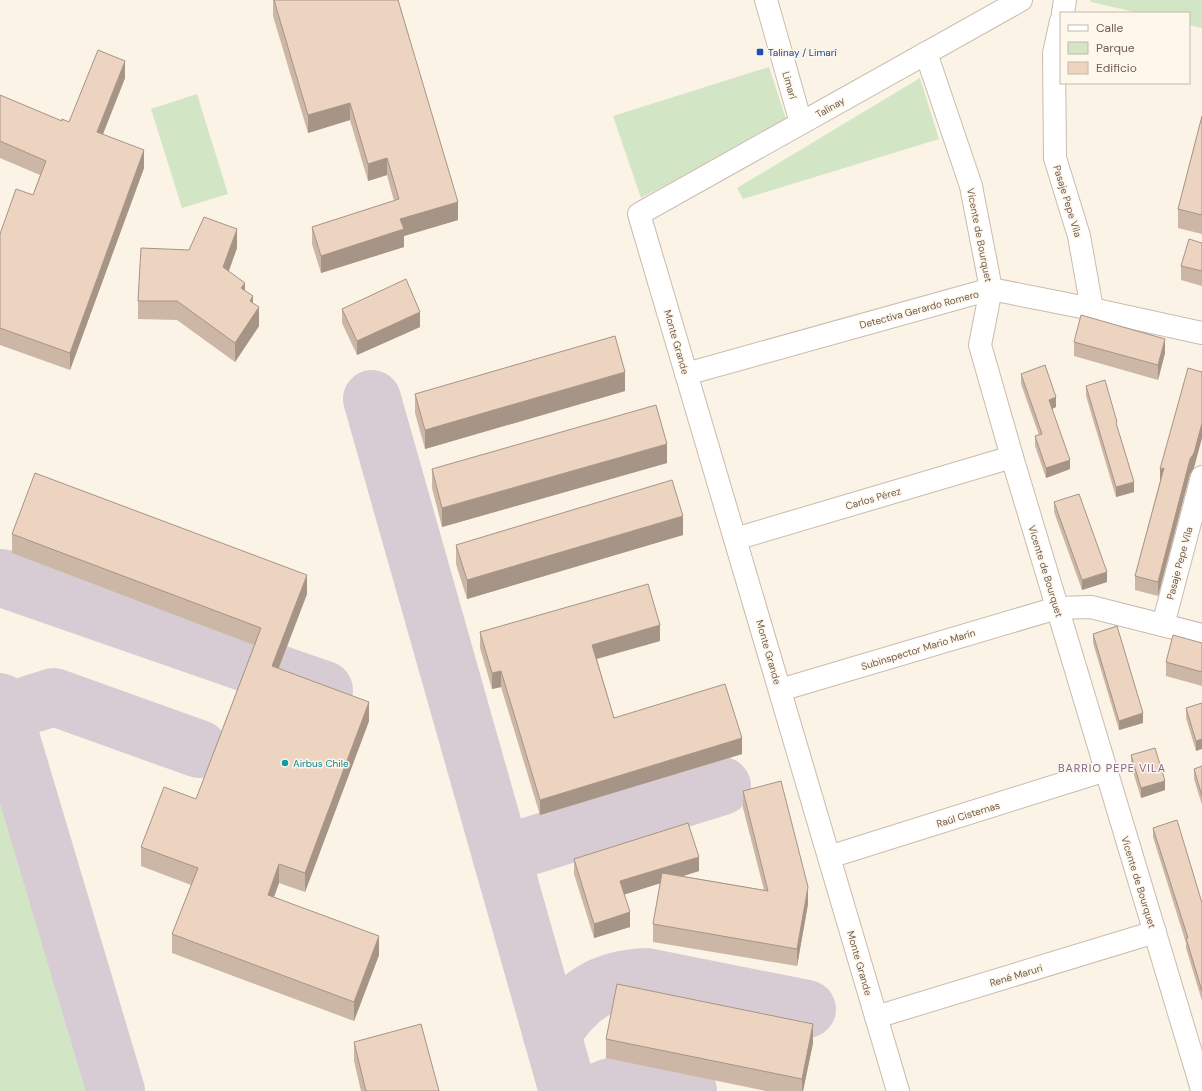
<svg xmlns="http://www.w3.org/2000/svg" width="1202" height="1091" viewBox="0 0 1202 1091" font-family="'DM Sans',sans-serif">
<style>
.green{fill:#d2e6c6}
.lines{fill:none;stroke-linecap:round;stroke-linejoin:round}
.taxiway{stroke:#d8ccd4;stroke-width:58}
.minor-casing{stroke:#cbbbad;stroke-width:24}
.minor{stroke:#fff;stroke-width:22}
.wall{fill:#ccb6a5}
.shaded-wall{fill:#a69486}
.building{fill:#edd4c0;stroke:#a69486}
.transit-dot{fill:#1a4fb4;stroke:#fdf7ec;stroke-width:1.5}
.culture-dot{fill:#0f9aa8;stroke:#fdf7ec;stroke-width:1.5}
.labels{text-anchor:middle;stroke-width:3;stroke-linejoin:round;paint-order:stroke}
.transit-label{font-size:10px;fill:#164399;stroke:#fdf7ec;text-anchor:start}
.street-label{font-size:10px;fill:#715b4d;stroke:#fdf7ec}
.culture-label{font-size:10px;fill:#0d838f;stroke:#fdf7ec;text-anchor:start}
.neighbourhood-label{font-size:11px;letter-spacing:1px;fill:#81658d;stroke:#fdf7ec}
</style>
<rect width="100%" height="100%" fill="#faf3e6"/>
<g class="green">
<path d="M1090,0h112v28l-13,-3v-12h-50l-48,-11z"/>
<path d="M769,67l18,55 -146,76 -28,-82z"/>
<path d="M920,78l19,61 -196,60 -6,-11z"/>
<path d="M197,94l31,100 -46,14 -31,-99z"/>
<path d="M0,778l91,313h-91z"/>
</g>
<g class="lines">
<g class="taxiway">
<path d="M372,399l196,692"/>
<path d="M0,579l2,-1 322,112"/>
<path d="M0,702l116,389"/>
<path d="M3,713l51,-16 145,52"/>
<path d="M501,855l221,-69"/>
<path d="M552,1035c23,-39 50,-56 94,-58l161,32"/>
<path d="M600,1091c31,-14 57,-6 88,0"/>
</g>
<g class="minor-casing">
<g id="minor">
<path d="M766,0l35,123"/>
<path d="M1063,13l2,-13"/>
<path d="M1061,21l-7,32 1,105 24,78 13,73"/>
<path d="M926,53l45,133 20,103 -11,56 32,112 189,629h1"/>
<path d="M686,374l305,-85 101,20 110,24"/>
<path d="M735,539l277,-82"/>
<path d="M1163,625l39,-148"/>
<path d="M780,690l277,-82 34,-1 111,28"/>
<path d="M829,857l277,-87"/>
<path d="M876,1017l279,-85"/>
<path d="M898,1091l-259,-877 382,-214"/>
</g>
</g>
<use href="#minor" class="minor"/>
</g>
<g class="wall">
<path d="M273,0h125l60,220 -54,16v11l-83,26 -9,-29v-17l82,-26 -7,-26 -19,6 -18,-61 -42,13 -35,-117z"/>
<path d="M125,78l-22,56 41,34 -74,202 -70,-25v-111l33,-39 7,-20 -40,-17v-63l62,26 7,1z"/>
<path d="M1202,116v118l-24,-6v-19z"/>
<path d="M1202,243v43l-21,-6v-14z"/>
<path d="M237,248l-8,23 16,20 8,12 6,23 -24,36 -58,-42 -39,-1v-18l51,-51z"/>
<path d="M342,309l78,18 -63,28 -15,-32z"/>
<path d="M1074,342l91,11 -7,27 -84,-24z"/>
<path d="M1021,374l35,33 -4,2 18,60 -24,9 -11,-32v-10l4,-1 -18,-51z"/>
<path d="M1086,386l31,41 17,65 -18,5 -30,-101z"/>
<path d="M625,391l-200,58 -10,-36v-19z"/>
<path d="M667,463l-225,64 -10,-39v-19z"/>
<path d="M1194,468l-4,6 -32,122 -23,-6v-14l25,-95z"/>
<path d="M1054,502l53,80 -25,8 -28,-78z"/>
<path d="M12,534l295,60 -28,74 90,53 -64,171 -26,-9 -5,14 105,58 -25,66 -182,-68v-19l19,-49 -50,-19v-19l55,-48 58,-154 -242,-92z"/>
<path d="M683,535l-216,64 -11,-35v-19z"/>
<path d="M480,632l180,9 -63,18 17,59 128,36 -202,61 -39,-128 -9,2 -12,-41z"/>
<path d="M1093,634l50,89 -24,7 -26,-87z"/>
<path d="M1202,643v43l-36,-10v-14z"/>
<path d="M1202,703l-6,48 -10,-33v-10z"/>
<path d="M1131,755l34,35 -24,8 -10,-33z"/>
<path d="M1202,766v39l-8,-26v-10z"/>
<path d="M743,791l65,113 -11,62 -144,-24v-18l7,-41 -36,11 6,33 -36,11 -20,-64v-15l125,12 -16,5 81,14 -21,-82z"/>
<path d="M1153,828l49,75v98l-16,-53v-5l-33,-106z"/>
<path d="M606,1039l207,4 -10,48h-37l-160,-33z"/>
<path d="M354,1042l85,49h-78l-7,-30z"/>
</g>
<g class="shaded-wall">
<path d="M125,61v17l-28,71v-17z"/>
<path d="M350,103v17l-42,13v-18z"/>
<path d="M144,150v18l-74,202v-17z"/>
<path d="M387,158v17l-19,6v-17z"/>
<path d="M458,202v18l-54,16v11l-83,26v-17l79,-37z"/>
<path d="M237,229v19l-14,38v-19z"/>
<path d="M245,283v19l-4,-14z"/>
<path d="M253,296v19l6,-8v19l-24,36v-19l15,-42z"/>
<path d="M420,312v15l-63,28v-14z"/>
<path d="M1165,339v14l-7,27v-15z"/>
<path d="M625,372v19l-200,58v-19z"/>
<path d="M1056,397v10l-7,3v-10z"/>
<path d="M1202,423v15l-8,30 -4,6 -32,122v-14l32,-123z"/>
<path d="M667,444v19l-225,64v-19z"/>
<path d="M1070,460v9l-24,9v-10z"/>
<path d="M1164,468l-4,16v-15z"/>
<path d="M1134,482v10l-18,5v-10z"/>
<path d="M683,516v19l-216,64v-19z"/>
<path d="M1107,572v10l-25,8v-10z"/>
<path d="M307,575v19l-35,91v-19z"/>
<path d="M660,625v16l-68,19v-15z"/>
<path d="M501,671v16l-9,2v-16z"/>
<path d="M369,702v19l-64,171v-19z"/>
<path d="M1143,713v10l-24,7v-9z"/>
<path d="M742,738v16l-202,61v-15z"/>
<path d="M1202,739v10l-6,2v-10z"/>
<path d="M1165,781v9l-24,8v-10z"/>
<path d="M699,857v14l-79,25v-15z"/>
<path d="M279,864v19l-11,30v-18z"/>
<path d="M808,887v17l-11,62v-17z"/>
<path d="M630,912v15l-36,11v-14z"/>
<path d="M379,936v19l-25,66v-19z"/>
<path d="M813,1024v19l-10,48h-1v-12z"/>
</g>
<g class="building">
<path d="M274,0h124l60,202 -58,17 4,10 -83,27 -9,-29 87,-28 -12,-41 -19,6 -18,-61 -42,12z"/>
<path d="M98,50l27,11 -28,71 47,18 -74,203 -70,-25v-94l16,-45 17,6 13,-34 -46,-20v-46l62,26v-2l7,3z"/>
<path d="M1202,116v99l-24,-6z"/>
<path d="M204,217l33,12 -14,38 22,16 -4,5 12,8 -3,5 9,6 -24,36 -58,-42h-39l3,-53 48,2z"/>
<path d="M1189,239l13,4v28l-21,-5z"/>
<path d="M406,279l14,33 -63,29 -15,-32z"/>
<path d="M1081,315l84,24 -7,26 -84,-23z"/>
<path d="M615,336l10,36 -200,58 -10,-36z"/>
<path d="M1045,365l11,32 -7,3 21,60 -24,8 -11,-32 7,-2 -21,-60z"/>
<path d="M1188,368l14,4v51l-8,30 -4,6 -32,123 -23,-6 29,-108 -4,1z"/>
<path d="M1105,380l12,42 -1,1 18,59 -18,5 -30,-101z"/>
<path d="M656,405l11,39 -225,64 -10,-39z"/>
<path d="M35,473l272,102 -35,91 97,36 -64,171 -26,-9 -11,31 111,41 -25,66 -182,-68 26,-66 -57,-21 23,-60 32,12 65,-171 -249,-94z"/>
<path d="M672,480l11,36 -216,64 -11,-35z"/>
<path d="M1079,494l28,78 -25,8 -28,-78z"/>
<path d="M648,584l12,41 -68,20 22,73 111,-34 17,54 -202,62 -39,-129 -9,2 -12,-41z"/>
<path d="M1117,626l26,87 -24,8 -26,-87z"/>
<path d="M1173,635l29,8v29l-36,-10z"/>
<path d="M1202,703v36l-6,2 -10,-33z"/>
<path d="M1155,748l10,33 -24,7 -10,-33z"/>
<path d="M1202,766v30l-8,-27z"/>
<path d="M781,781l27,106 -11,62 -144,-25 9,-51 106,18 -25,-100z"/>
<path d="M1177,820l25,83v88l-16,-53h2l-35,-110z"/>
<path d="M688,823l11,34 -79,24 10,31 -36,12 -20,-65z"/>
<path d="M617,984l196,40 -11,55 -196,-40z"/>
<path d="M421,1024l18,67h-73l-12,-49z"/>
</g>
<rect class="transit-dot" x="756" y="48" width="8" height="8" rx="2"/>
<circle class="culture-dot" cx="285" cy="763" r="4"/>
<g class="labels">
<g class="transit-label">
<text x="768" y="56">Talinay / Limarí</text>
</g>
<g class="street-label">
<text transform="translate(790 85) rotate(74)" y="4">Limarí</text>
<text transform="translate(830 107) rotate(-30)" y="4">Talinay</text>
<text transform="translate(1068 201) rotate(73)" y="4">Pasaje Pepe Vila</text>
<text transform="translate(980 235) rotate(79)" y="4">Vicente de Bourquet</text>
<text transform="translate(919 309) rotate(-15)" y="4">Detectiva Gerardo Romero</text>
<text transform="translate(677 342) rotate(74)" y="4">Monte Grande</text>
<text transform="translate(873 498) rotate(-16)" y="4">Carlos Pérez</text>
<text transform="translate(1179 563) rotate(-75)" y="4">Pasaje Pepe Vila</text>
<text transform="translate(1046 571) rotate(73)" y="4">Vicente de Bourquet</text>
<text transform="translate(918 649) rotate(-17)" y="4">Subinspector Mario Marín</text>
<text transform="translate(769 652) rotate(74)" y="4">Monte Grande</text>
<text transform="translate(968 814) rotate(-17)" y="4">Raúl Cisternas</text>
<text transform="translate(1139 882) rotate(73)" y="4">Vicente de Bourquet</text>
<text transform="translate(860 963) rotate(74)" y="4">Monte Grande</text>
<text transform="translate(1016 975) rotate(-17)" y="4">René Maruri</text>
</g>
<g class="culture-label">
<text x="293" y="767">Airbus Chile</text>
</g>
<g class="neighbourhood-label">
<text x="1112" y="772">BARRIO PEPE VILA</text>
</g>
</g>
<rect x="1060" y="12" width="130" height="72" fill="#fdf7ec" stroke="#c5b9ac"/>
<rect x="1068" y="25" width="20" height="6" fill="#ffffff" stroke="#c5b9ac"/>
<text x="1096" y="32" font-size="12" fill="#715b4d">Calle</text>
<rect x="1068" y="42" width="20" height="12" fill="#d2e6c6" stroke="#c5b9ac"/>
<text x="1096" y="52" font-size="12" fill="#715b4d">Parque</text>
<rect x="1068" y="62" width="20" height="12" fill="#edd4c0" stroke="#c5b9ac"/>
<text x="1096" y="72" font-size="12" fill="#715b4d">Edificio</text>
</svg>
